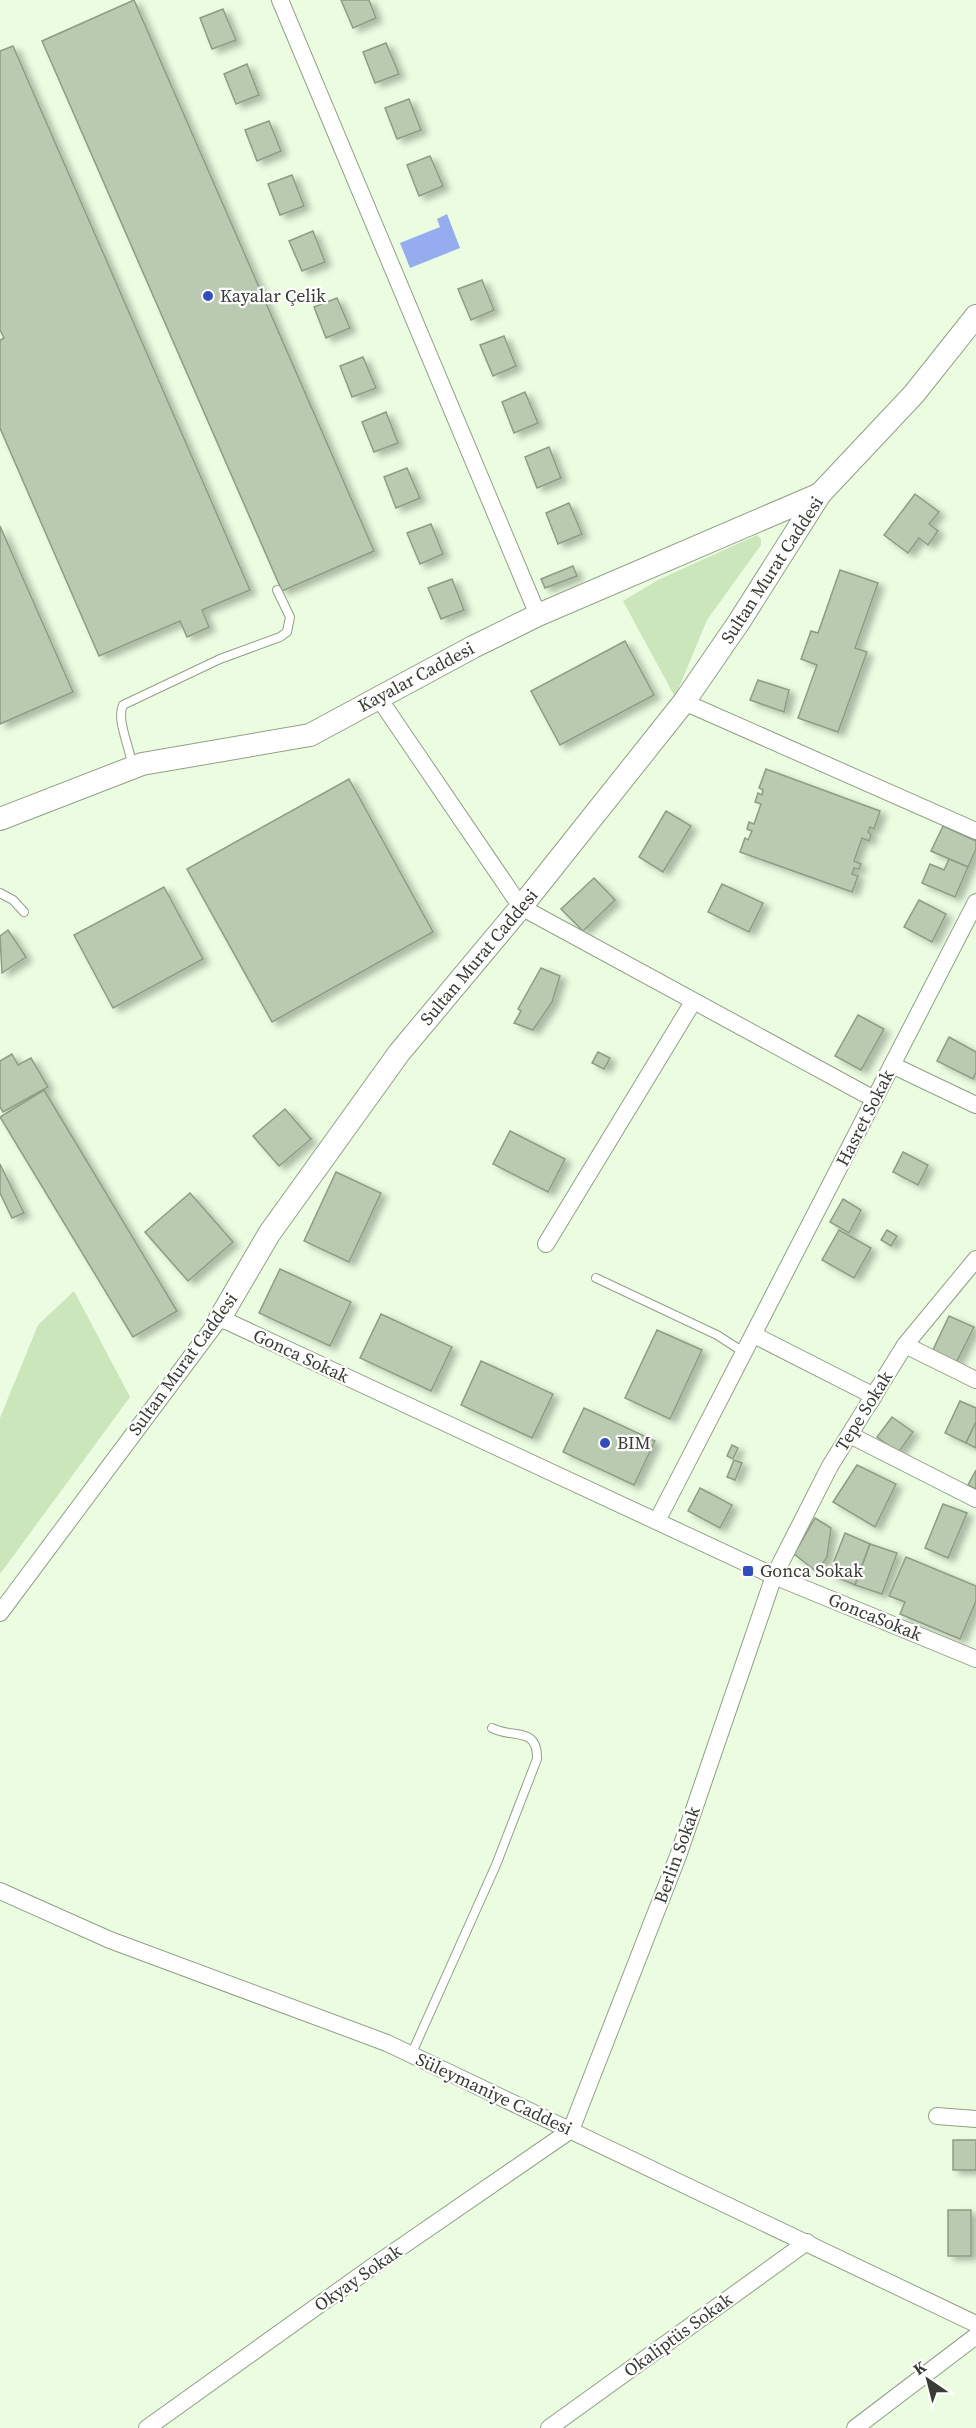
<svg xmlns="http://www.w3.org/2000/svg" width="976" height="2428" viewBox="0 0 976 2428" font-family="'Source Serif 4',serif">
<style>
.green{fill:#cbe6bb}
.water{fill:#95adee}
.building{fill:#bacab0;stroke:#8d9c83;stroke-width:1.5;filter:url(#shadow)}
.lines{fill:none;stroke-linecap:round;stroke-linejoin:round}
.lane-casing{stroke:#91a087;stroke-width:10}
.street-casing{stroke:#91a087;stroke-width:18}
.secondary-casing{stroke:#91a087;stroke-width:24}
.lane{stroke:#fff;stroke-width:8}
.street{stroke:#fff;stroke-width:16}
.secondary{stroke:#fff;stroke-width:22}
.poi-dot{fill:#324dbe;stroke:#fff;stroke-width:2}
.labels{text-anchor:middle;stroke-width:4.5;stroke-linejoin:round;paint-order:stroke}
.poi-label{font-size:18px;fill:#373d33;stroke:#fff;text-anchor:start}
.street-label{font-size:18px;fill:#373d33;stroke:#fff}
</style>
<defs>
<filter id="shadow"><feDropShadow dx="6" dy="4" stdDeviation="3" flood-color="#0004"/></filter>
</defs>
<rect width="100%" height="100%" fill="#ebfce1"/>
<g class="green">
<path d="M757,535l4,4v6l-54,75 -32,77 -52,-96 35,-21z"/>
<path d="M74,1291l56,106 -130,177v-156l38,-93z"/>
</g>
<path class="water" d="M447,214l13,34 -50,20 -10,-25 40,-16 -3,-8z"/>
<g class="building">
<path d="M134,0l240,551 -92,40 -240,-550z"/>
<path d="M341,0h28l7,18 -23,10z"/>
<path d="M223,9l13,31 -24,9 -12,-31z"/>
<path d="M386,43l13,31 -24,9 -12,-31z"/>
<path d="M13,46l237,544 -48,20 7,17 -22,10 -7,-16 -81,35 -99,-228v-88l4,-2 -4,-8v-279z"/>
<path d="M247,64l12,31 -23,9 -12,-30z"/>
<path d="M409,99l12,31 -24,9 -12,-31z"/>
<path d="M269,121l12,30 -24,10 -12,-31z"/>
<path d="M430,156l13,30 -24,10 -12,-31z"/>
<path d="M292,175l12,31 -24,9 -12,-31z"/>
<path d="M313,231l12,31 -23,9 -13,-30z"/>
<path d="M482,280l12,30 -23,10 -13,-31z"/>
<path d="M337,298l13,30 -24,10 -12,-31z"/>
<path d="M504,336l12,30 -23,10 -13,-31z"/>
<path d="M363,357l13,31 -24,9 -12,-31z"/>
<path d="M525,392l13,31 -24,10 -12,-31z"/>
<path d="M386,412l12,31 -24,9 -12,-30z"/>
<path d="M549,447l12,31 -24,10 -12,-31z"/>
<path d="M407,468l13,30 -24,10 -12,-31z"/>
<path d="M915,494l24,18 -10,12 9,7 -10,14 -9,-7 -11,15 -24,-18z"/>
<path d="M569,503l13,31 -24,10 -12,-31z"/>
<path d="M431,524l12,30 -23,10 -13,-31z"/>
<path d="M0,526l73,166 -73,32z"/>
<path d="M573,566l4,10 -32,12 -4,-9z"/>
<path d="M840,570l38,13 -23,65 12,4 -29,80 -40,-14 19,-53 -16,-6 10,-28 7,2z"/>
<path d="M452,579l12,31 -23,9 -13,-31z"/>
<path d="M625,641l29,54 -94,50 -29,-54z"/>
<path d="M758,680l31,10 -5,22 -34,-12z"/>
<path d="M766,769l114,42 -6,18 -4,-2 -2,5 3,3 -2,6 -7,-3 -8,23 7,3 -2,5 -5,-1 -2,6 6,2 -6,16 -112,-40 5,-14 3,2 4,-9 -5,-2 2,-7 5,2 7,-20 -6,-2 3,-9 4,2 1,-5 -4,-2z"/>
<path d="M349,779l84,153 -161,90 -85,-153z"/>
<path d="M666,811l25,15 -28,46 -24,-15z"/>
<path d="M943,826l33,15v8l-8,18 -37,-16z"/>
<path d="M949,859l19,8 -13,30 -33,-14 8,-19 14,6z"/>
<path d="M594,878l21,22 -32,31 -22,-22z"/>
<path d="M722,884l41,19 -14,29 -41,-20z"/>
<path d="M164,887l39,72 -90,49 -39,-73z"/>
<path d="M919,900l27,14 -14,28 -28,-15z"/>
<path d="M8,930l18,27 -24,16 -2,-37z"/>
<path d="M541,968l19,8 -8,26 -19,28 -19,-7 7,-12 -3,-2z"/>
<path d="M858,1015l26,14 -23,41 -26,-14z"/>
<path d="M949,1037l27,15v20l-3,7 -36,-18z"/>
<path d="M598,1052l12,6 -6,11 -12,-6z"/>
<path d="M12,1054l6,11 13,-7 17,29 -45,25 -3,-5v-46z"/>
<path d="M44,1090l133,221 -44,26 -133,-220z"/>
<path d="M285,1109l26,30 -32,27 -26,-30z"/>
<path d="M510,1131l55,28 -17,33 -55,-28z"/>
<path d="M903,1152l25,13 -10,20 -25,-13z"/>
<path d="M0,1164l24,49 -12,5 -12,-25z"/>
<path d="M336,1172l45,21 -32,69 -45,-21z"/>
<path d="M190,1193l43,49 -45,39 -43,-49z"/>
<path d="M843,1199l18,11 -12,23 -19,-11z"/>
<path d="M839,1230l32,18 -17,30 -32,-18z"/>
<path d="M887,1230l10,6 -6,10 -10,-6z"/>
<path d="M280,1269l71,33 -21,44 -71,-33z"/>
<path d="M381,1314l71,33 -21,44 -71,-33z"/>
<path d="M949,1316l25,11 -18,36 -24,-11z"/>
<path d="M657,1330l45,20 -32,69 -45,-21z"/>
<path d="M481,1361l72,33 -21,44 -71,-33z"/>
<path d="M960,1401l16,7v14l-10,21 -21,-10z"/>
<path d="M584,1408l71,33 -21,44 -71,-33z"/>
<path d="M892,1417l21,15 -15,21 -21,-16z"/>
<path d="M976,1422v26l-10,-5z"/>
<path d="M732,1445l6,3 -5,11 -6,-3z"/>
<path d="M734,1460l8,3 -7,17 -8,-3z"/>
<path d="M857,1465l39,19 -21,43 -42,-25z"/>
<path d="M976,1470v19l-8,-4z"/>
<path d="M700,1488l32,17 -12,23 -32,-17z"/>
<path d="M943,1504l24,9 -19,45 -23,-10z"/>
<path d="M815,1518l16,10 -4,29 -10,15 -23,-18z"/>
<path d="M845,1533l25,11 -15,41 -26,-11z"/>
<path d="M870,1544l27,9 -15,41 -27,-9z"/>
<path d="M906,1557l70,29v15l-16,38 -60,-25 5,-12 -16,-6z"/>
<rect x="953" y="2140" width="23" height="30"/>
<rect x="948" y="2210" width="23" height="46"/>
</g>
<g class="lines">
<g class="lane-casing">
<g id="lane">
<path d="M132,765c-2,-18 -16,-45 -9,-60l97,-46 60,-22 7,-5 3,-15 -13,-27"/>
<path d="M0,893l13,7 11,12"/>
<path d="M596,1278l121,57 28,18"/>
<path d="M411,2055l85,-190 41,-106c1,-33 -24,-20 -45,-31"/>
</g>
</g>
<g class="street-casing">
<g id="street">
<path d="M280,0l258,615"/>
<path d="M378,697l143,210 353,192"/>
<path d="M684,702l292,129"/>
<path d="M892,1065l84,40"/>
<path d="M546,1244l147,-242"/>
<path d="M754,1335l120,61 -5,8"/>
<path d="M905,1345l71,35"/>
<path d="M855,1426l-5,9 126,64"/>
<path d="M657,1521l319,-619"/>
<path d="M0,1613l220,-295 554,258 202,83"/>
<path d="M0,1891l110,49 277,103 589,281"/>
<path d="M937,2116l39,3"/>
<path d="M571,2130l107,-274 96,-280 56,-110 75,-121 71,-86"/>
<path d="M147,2428l225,-161 199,-137"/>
<path d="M549,2428l258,-186"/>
<path d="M855,2428l121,-92"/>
</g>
</g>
<g class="secondary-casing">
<g id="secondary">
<path d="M0,819l142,-55 168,-29 163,-88 65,-32 282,-121"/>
<path d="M220,1318l49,-84 130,-181 122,-146 163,-205 55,-80 81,-128 94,-100 62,-78"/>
</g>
</g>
<use href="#lane" class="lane"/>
<use href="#street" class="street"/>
<use href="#secondary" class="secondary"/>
</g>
<g class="poi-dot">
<circle cx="208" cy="296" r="6"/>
<circle cx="605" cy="1443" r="6"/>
<rect x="742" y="1565" width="12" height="12" rx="3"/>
</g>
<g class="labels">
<g class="poi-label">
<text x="220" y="302">Kayalar Çelik</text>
<text x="617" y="1449">BIM</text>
<text x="760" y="1577">Gonca Sokak</text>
</g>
<g class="street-label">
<text transform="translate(772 570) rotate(-57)" y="6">Sultan Murat Caddesi</text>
<text transform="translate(416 677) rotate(-28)" y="6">Kayalar Caddesi</text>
<text transform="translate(479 957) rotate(-50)" y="6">Sultan Murat Caddesi</text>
<text transform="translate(865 1118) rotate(-63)" y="6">Hasret Sokak</text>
<text transform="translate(301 1356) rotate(25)" y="6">Gonca Sokak</text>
<text transform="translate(183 1364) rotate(-54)" y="6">Sultan Murat Caddesi</text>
<text transform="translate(864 1411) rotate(-58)" y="6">Tepe Sokak</text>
<text transform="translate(875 1617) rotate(22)" y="6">GoncaSokak</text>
<text transform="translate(677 1855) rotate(-70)" y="6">Berlin Sokak</text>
<text transform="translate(494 2094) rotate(25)" y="6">Süleymaniye Caddesi</text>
<text transform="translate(358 2278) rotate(-35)" y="6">Okyay Sokak</text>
<text transform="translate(678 2335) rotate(-36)" y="6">Okaliptüs Sokak</text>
</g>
</g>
<g transform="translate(928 2380) rotate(325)" stroke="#ffffff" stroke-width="4.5" paint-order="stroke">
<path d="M0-4.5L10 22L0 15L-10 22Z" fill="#373d33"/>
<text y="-9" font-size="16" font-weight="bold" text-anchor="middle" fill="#373d33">K</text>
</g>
</svg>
